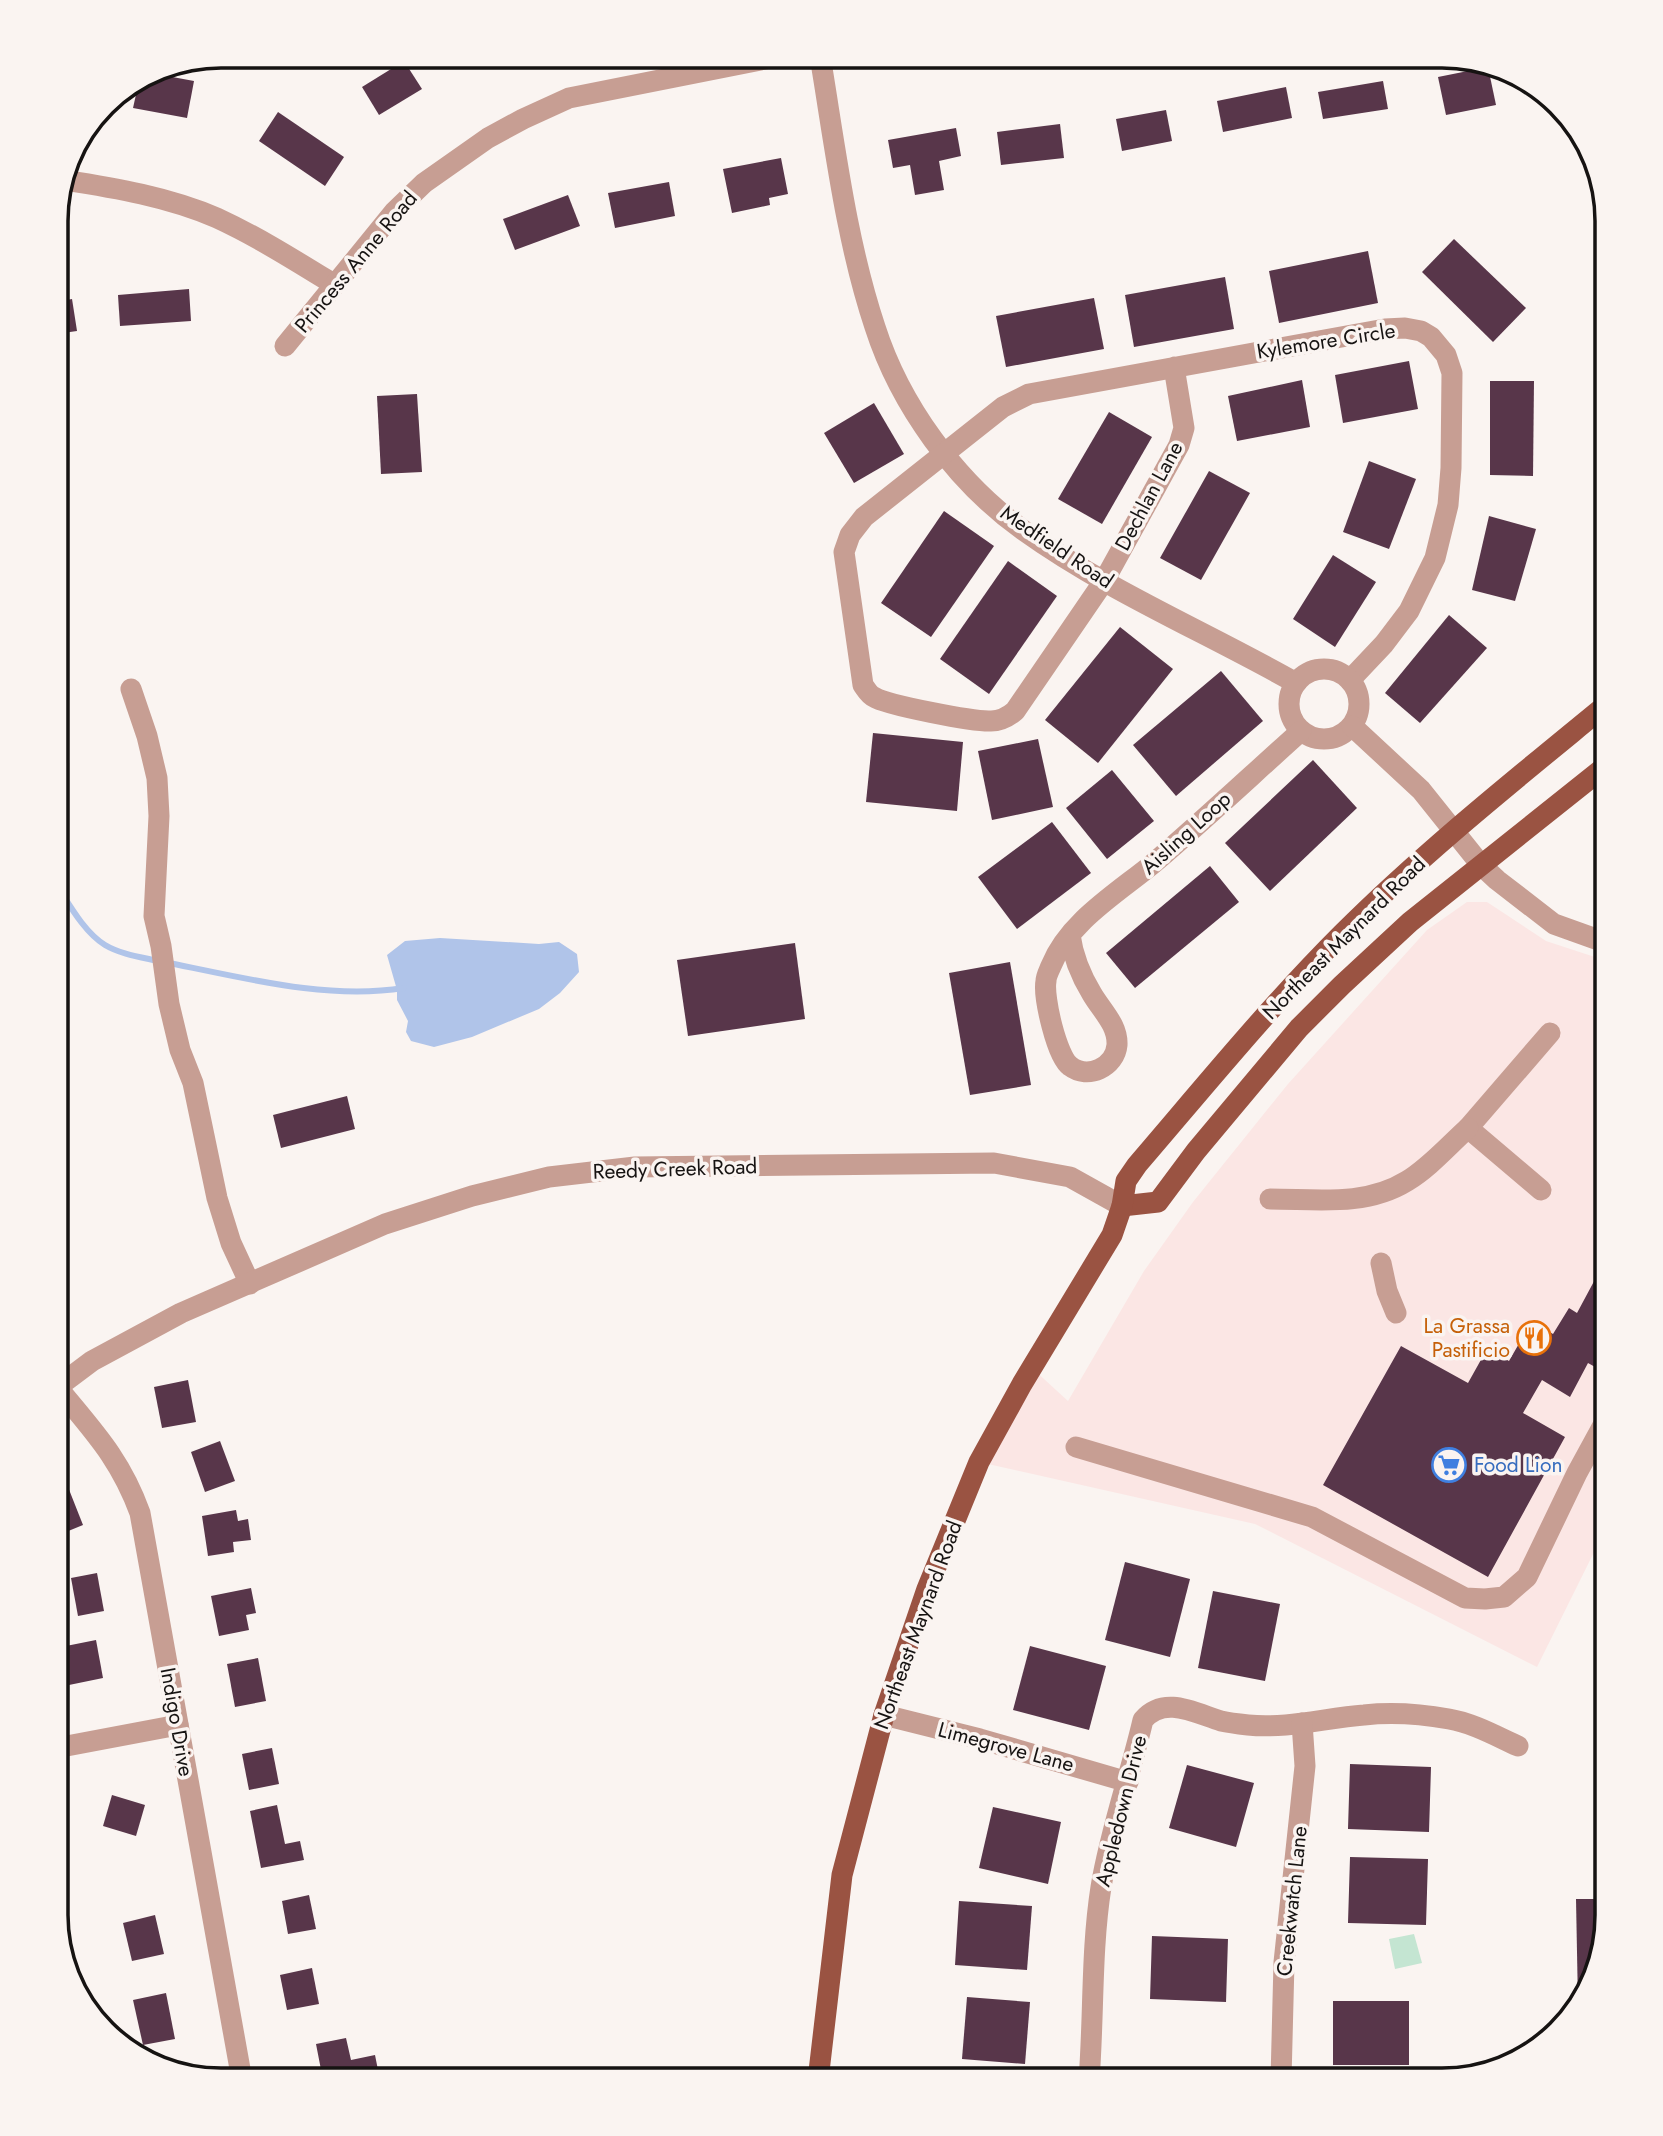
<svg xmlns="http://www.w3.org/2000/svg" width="1663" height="2136" viewBox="0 0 1663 2136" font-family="Jost,sans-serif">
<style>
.commercial{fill:#fbe6e4}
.green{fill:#c4e5d2}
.water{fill:#b0c4e9}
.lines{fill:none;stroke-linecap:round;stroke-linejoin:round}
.stream{stroke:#b0c4e9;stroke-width:6}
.building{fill:#58364a}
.minor{stroke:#c79e93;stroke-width:21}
.major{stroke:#9a5342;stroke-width:21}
.labels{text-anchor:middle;stroke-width:7;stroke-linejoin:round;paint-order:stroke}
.street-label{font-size:21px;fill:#161312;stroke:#faf4f1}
.food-label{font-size:21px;fill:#c56008;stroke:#faf4f1;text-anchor:end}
.shop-label{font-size:21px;fill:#366cbe;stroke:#faf4f1;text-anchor:start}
.rim{fill:none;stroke:#161312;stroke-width:3.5}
</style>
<rect width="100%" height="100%" fill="#faf4f1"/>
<path class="commercial" d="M1467,902h20l59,39 61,20v565l-70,141 -282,-143 -276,-62 53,-94 36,33 76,-130 49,-69 95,-118 139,-154z"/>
<path class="green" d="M1414,1934l8,29 -27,6 -6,-30z"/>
<path class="water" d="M440,938l99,6 20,-2 18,12 2,18 -19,21 -21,16 -67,28 -38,10 -23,-6 -5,-9 2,-11 -11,-21v-10l-10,-35 18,-14z"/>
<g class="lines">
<g class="stream">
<path d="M56,884c13,20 28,48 49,61 15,9 35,12 53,16"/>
<path d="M169,963c76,15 157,37 235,25"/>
</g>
</g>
<g class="building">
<path d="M404,61l18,28 -43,26 -17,-28z"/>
<path d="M1488,67l8,38 -50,10 -8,-38z"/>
<path d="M151,73l43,8 -7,37 -54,-10 6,-27z"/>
<path d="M1383,81l5,28 -65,10 -5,-27z"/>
<path d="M1286,87l6,31 -69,14 -6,-31z"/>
<path d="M1166,110l6,31 -50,10 -6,-32z"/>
<path d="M278,112l66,45 -19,29 -66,-45z"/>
<path d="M1060,124l4,34 -63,7 -4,-33z"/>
<path d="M956,128l5,28 -22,5 5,29 -29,5 -5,-30 -17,3 -5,-28z"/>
<path d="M781,158l7,36 -19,4 1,7 -38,8 -9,-44z"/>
<path d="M669,182l6,34 -60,12 -7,-35z"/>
<path d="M568,195l12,31 -65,24 -12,-31z"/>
<path d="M1454,239l72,69 -33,34 -71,-70z"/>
<path d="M1368,251l10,52 -99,20 -10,-52z"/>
<path d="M1225,277l9,52 -100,18 -9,-52z"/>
<path d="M189,289l2,32 -71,5 -2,-31z"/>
<path d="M1094,298l10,51 -98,18 -10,-51z"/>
<path d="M72,299l5,32 -21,3v-32z"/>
<path d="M1409,361l9,48 -75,14 -8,-48z"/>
<path d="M1302,380l8,47 -73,14 -9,-45z"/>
<path d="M1490,381h44l-1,95 -43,-1z"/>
<path d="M417,394l5,78 -41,2 -4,-78z"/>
<path d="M874,403l30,51 -50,29 -30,-50z"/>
<path d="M1109,412l43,25 -50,87 -44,-25z"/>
<path d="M1369,461l47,18 -27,70 -46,-17z"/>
<path d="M1209,471l41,22 -49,87 -41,-22z"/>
<rect x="56" y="490" width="6" height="107"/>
<path d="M944,511l50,35 -63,91 -50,-34z"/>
<path d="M1489,516l47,13 -21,72 -43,-11z"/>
<path d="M1333,555l43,27 -41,65 -42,-28z"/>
<path d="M1008,561l49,35 -68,98 -49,-35z"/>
<path d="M1449,615l38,33 -67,75 -35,-30z"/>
<path d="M1120,627l53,42 -75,94 -53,-43z"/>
<path d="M1221,671l42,50 -87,75 -43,-51z"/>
<path d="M873,733l90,9 -6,69 -91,-9z"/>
<path d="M1038,739l15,68 -61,13 -14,-69z"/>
<path d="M1313,760l44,48 -87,83 -45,-48z"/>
<path d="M1112,770l42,51 -47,38 -41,-51z"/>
<path d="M1052,822l39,51 -74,56 -39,-52z"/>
<path d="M1210,866l29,36 -104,86 -29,-35z"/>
<path d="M795,943l10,76 -117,17 -11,-76z"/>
<path d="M1010,962l21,123 -61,10 -21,-122z"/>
<path d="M347,1096l8,33 -74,19 -8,-33z"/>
<path d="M1599,1272l8,5v89l-3,6 -16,-9 -18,34 -28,-17 -19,33 42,24 -77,140 -165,-92 78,-139 67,37 19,-34 22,12 23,-40 21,13 16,-26 8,5z"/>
<path d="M188,1380l8,42 -34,6 -8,-41z"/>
<path d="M220,1441l15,40 -30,11 -14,-40z"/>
<path d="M66,1482l17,43 -27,11v-50z"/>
<path d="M236,1510l2,11 10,-2 3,21 -18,2 1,10 -26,4 -6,-40z"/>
<path d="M1125,1562l65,17 -20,78 -65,-17z"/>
<path d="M97,1573l7,38 -26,5 -7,-38z"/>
<path d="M251,1588l5,25 -10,2 3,15 -30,6 -8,-40z"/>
<path d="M1213,1591l67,13 -15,77 -67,-13z"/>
<path d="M96,1640l7,38 -34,7 -8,-38z"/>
<path d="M1030,1646l76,20 -17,64 -76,-20z"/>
<path d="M258,1658l8,43 -31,6 -8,-43z"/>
<path d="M272,1748l7,36 -30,6 -7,-36z"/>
<path d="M1350,1764l81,3 -2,65 -81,-3z"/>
<path d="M1187,1765l67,18 -18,64 -67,-19z"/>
<path d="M112,1795l33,10 -9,31 -33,-10z"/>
<path d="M277,1805l8,39 15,-3 4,19 -43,8 -11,-57z"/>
<path d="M993,1807l68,15 -13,62 -69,-16z"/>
<path d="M56,1814l11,21 -11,6z"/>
<path d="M1350,1857l78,2 -2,66 -78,-2z"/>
<path d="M309,1895l7,34 -28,5 -6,-33z"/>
<path d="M1576,1899h31v17l-22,81 -7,8z"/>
<path d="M959,1901l73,5 -5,64 -72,-5z"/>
<path d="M155,1915l9,39 -32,7 -9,-38z"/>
<path d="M1152,1936l76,3 -2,63 -76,-3z"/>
<path d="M312,1968l7,36 -32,6 -7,-35z"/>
<path d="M166,1993l9,46 -32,6 -10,-45z"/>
<path d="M967,1997l63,5 -5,62 -63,-5z"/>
<rect x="1333" y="2001" width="76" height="64"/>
<path d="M346,2038l5,22 24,-5 5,25h-57l-7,-36z"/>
</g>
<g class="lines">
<g class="minor">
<path d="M820,56c15,90 26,184 55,271 25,78 81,155 148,203 85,61 183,102 273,153"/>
<path d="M64,180c51,8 105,17 153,38 41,19 79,43 118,67"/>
<path d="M285,346l110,-135 29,-28 64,-45 35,-19 46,-21 211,-42"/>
<path d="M1174,367l10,61 -5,17 -75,136 -89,130c-7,6 -14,10 -24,10 -16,1 -105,-16 -117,-24 -5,-2 -8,-8 -11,-12l-19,-133 6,-17 14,-18 139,-110 26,-13 356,-65 20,-1 16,3 10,6 15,18 6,18 -1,95 -3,37 -13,53 -26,53 -25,33 -34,36"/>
<circle cx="1324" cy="704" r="35"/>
<path d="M131,689l16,47 10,42 2,38 -5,100 7,30 8,58 11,46 13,33 24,115 14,45 19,41"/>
<path d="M1352,726l69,64 60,75 16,15 57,44 53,19"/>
<path d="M1070,935c3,22 11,41 22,59 10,17 26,31 25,51 -2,22 -29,35 -47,21 -13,-9 -27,-69 -24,-85 0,-5 3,-10 5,-15 18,-45 68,-74 104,-104 50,-43 98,-88 146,-131"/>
<path d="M1541,1190l-73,-62 82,-95"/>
<path d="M1270,1199c46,0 95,8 137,-18 22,-13 42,-36 61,-53"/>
<path d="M1381,1263l6,28 9,22"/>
<path d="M57,1387c36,44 63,71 83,126l102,567"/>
<path d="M56,1388l36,-27 89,-48 204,-89 87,-28 77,-19 86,-10 359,-4 76,14 52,29"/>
<path d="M1076,1447l236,70 153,81 20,1 19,-2 23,-20 50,-104 30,-55"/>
<path d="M884,1715l96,24 148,43"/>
<path d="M56,1748l122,-23"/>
<path d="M1089,2080c5,-64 2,-129 12,-193 9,-56 29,-111 42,-167 21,-25 52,-7 78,1 9,2 18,3 27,4 39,4 77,-7 116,-10 28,-3 57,-1 85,4 24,4 47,17 69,27"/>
<path d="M1281,2080l3,-118 21,-196 -3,-43"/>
</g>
<g class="major">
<path d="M1122,1206l36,-4 38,-51 103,-123 43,-43 68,-63 197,-157"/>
<path d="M818,2080l24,-205 42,-160 43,-126 52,-127 43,-78 90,-149 10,-29 4,-25 11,-16c67,-78 132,-158 205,-231 82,-82 175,-156 265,-230"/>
</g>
</g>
<defs>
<g id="restaurant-ring" transform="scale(1.75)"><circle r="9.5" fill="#faf4f1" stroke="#e8710a" stroke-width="1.5"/><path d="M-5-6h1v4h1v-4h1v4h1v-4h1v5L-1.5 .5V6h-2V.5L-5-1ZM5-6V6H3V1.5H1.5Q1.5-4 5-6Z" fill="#e8710a"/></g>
<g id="supermarket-ring" transform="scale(1.75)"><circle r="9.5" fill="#faf4f1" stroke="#3f7fe0" stroke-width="1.5"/><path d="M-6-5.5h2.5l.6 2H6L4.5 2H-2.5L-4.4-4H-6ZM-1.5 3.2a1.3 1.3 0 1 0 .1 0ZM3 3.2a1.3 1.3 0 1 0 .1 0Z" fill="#3f7fe0"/></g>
</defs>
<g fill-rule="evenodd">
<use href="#restaurant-ring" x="1534" y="1338"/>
<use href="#supermarket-ring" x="1449" y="1465"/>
</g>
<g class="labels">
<g class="street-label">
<text transform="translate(356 262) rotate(-50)" y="7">Princess Anne Road</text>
<text transform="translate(1326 341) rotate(-9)" y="7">Kylemore Circle</text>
<text transform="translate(1149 496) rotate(-62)" y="7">Dechlan Lane</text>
<text transform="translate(1057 547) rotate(34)" y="7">Medfield Road</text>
<text transform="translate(1186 833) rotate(-42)" y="7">Aisling Loop</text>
<text transform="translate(1344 938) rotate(-45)" y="7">Northeast Maynard Road</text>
<text transform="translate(675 1169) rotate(-2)" y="7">Reedy Creek Road</text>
<text transform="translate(918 1625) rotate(-70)" y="7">Northeast Maynard Road</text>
<text transform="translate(177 1722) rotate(80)" y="7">Indigo Drive</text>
<text transform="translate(1006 1747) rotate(15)" y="7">Limegrove Lane</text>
<text transform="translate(1121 1811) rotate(-76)" y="7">Appledown Drive</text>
<text transform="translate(1292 1901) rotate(-84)" y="7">Creekwatch Lane</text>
</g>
<g class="food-label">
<text x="1510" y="1333">La Grassa<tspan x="1510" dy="24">Pastificio</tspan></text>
</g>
<g class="shop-label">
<text x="1474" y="1472">Food Lion</text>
</g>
</g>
<path d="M0 0H1663V2136H0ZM221 68H1442A153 153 0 0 1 1595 221V1915A153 153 0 0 1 1442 2068H221A153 153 0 0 1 68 1915V221A153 153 0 0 1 221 68Z" fill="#faf4f1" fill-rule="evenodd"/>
<path class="rim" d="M221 68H1442A153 153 0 0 1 1595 221V1915A153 153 0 0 1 1442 2068H221A153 153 0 0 1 68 1915V221A153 153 0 0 1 221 68Z"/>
</svg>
